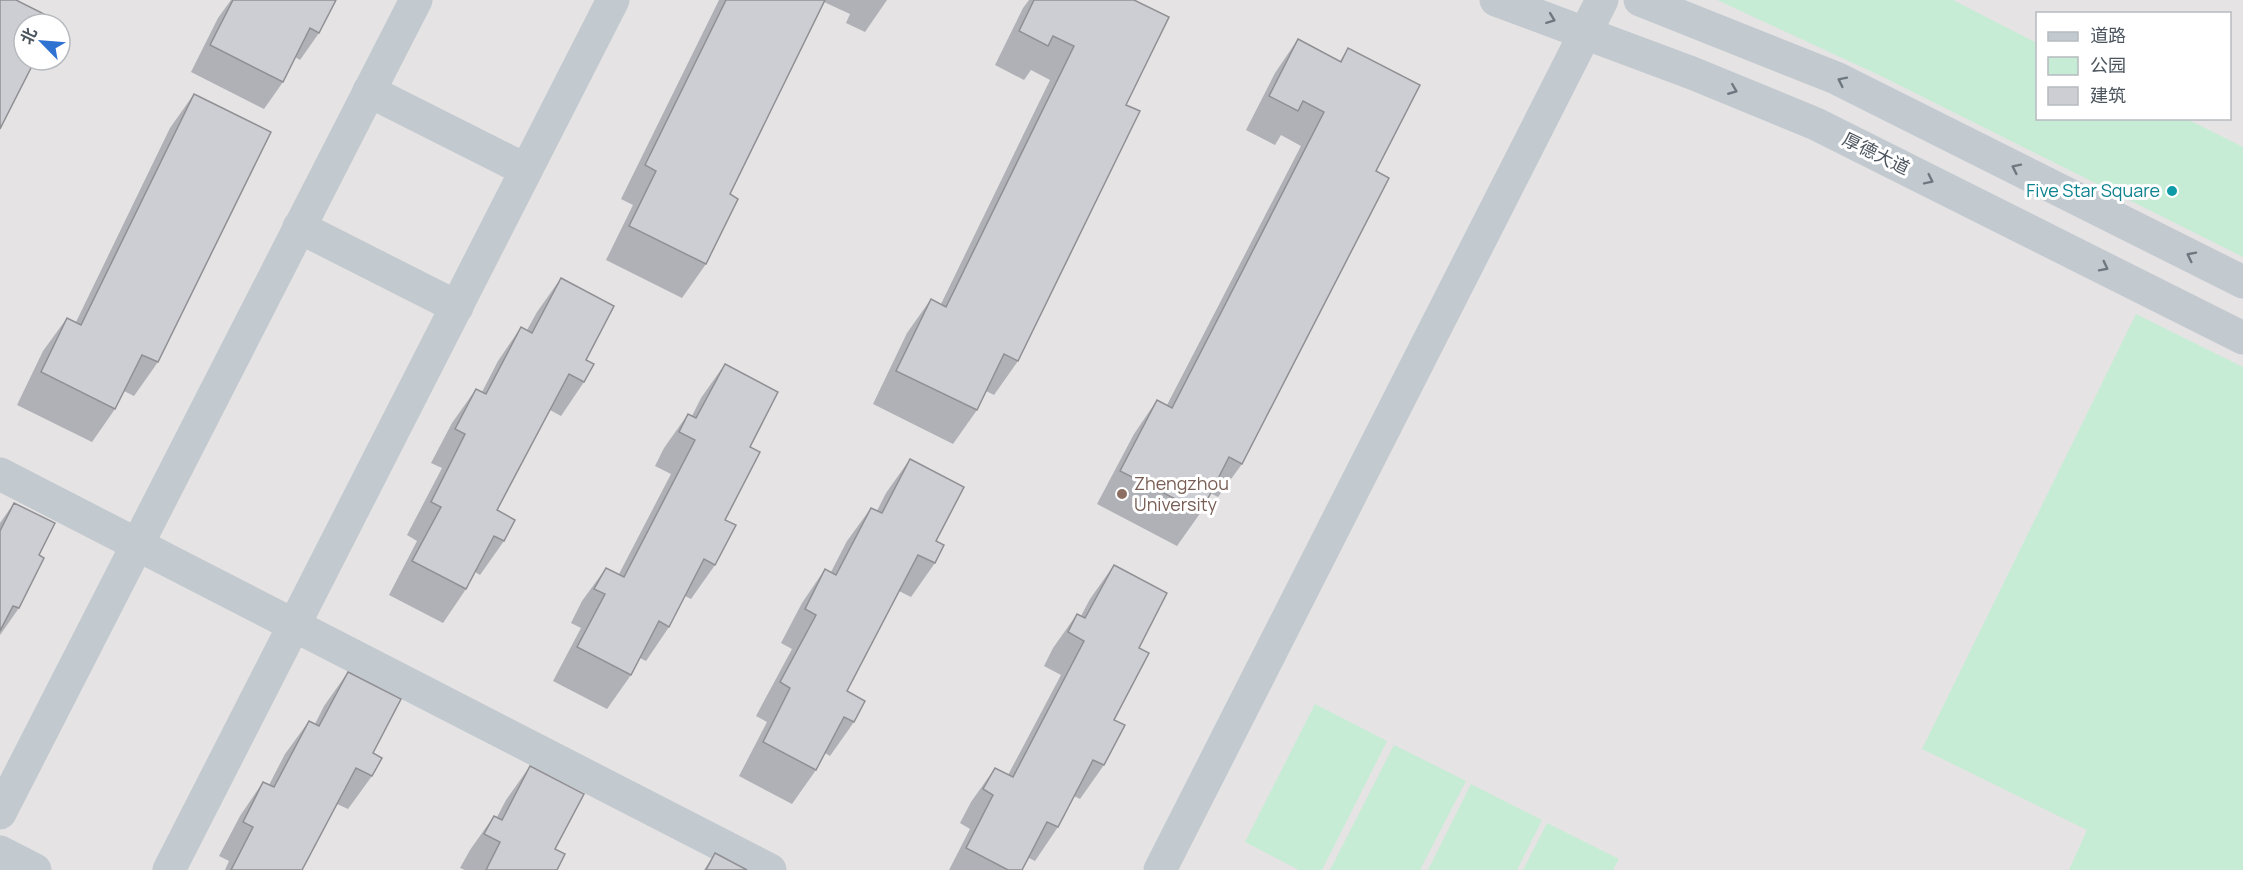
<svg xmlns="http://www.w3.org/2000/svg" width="2243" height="870" viewBox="0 0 2243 870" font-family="Manrope,'Noto Sans SC',sans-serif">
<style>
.education{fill:#e5e3e3;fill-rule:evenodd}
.green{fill:#c7ecd6}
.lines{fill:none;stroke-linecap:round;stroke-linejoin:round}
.minor{stroke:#c2c9cf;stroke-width:33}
.wall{fill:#b0b1b6}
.building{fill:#cdced4;stroke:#909094;stroke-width:1.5}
.oneway{stroke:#6f7880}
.culture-dot{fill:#0f9aa8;stroke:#fff;stroke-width:2}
.education-dot{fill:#8d6e63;stroke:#fff;stroke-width:2}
.labels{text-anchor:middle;stroke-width:6;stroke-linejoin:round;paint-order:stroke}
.street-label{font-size:18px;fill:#4c555e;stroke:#fff}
.culture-label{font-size:18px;fill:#0d838f;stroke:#fff;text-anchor:end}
.education-label{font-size:18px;fill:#785e54;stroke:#fff;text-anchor:start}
</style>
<rect width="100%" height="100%" fill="#f4f2f2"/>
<path class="education" d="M0,0h2243v870h-2243zM2038,14h192v104h-192zM24,24h36v36h-36z"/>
<g class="green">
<path d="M1717,0h236l84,43 1,75 149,1 56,28v110l-362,-181z"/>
<path d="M2136,314l107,53v503h-174l18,-40 -165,-81z"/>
<path d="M1315,704l72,37 -65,129h-23l-54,-28z"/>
<path d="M1394,745l72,36 -46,89h-90z"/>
<path d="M1471,784l71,36 -25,50h-89z"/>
<path d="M1547,823l72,36 -6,11h-90z"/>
</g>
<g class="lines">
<g class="minor">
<path d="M1496,0l196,73 124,51 427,214"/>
<path d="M1640,0l196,78 407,204"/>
<path d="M369,91l157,79"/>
<path d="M299,227l158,80"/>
<path d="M0,474l770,396"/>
<path d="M0,813l416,-813"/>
<path d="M0,852l35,18"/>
<path d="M169,870l444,-870"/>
<path d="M1160,870l442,-870"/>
</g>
</g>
<g class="wall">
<path d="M231,0h105l-17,33 -19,27 -5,-3 -12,25 -19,27 -73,-37 27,-54z"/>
<path d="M719,0h168l-22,32 -19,-9 4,-9 -26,-12 -94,192 -24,70 -24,34 -76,-38 27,-55 -12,-6z"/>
<path d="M1029,0h105l-8,105 -108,256 -24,34 -8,-4 -9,19 -24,34 -80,-40 34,-71 24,-34 10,5 109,-224 -19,-10 -7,10 -29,-15 28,-57z"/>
<path d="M1298,39l42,22 8,-13 28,123 -134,293 -24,33 -8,-4 -9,19 -24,34 -80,-42 37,-70 23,-34 10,5 134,-259 -20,-11 -6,10 -29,-15 29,-57z"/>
<path d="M194,94l-36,268 -24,34 -10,-5 -9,18 -23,33 -75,-37 26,-54 24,-33 9,4 94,-194z"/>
<path d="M561,278l25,82 -2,22 -23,34 -11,-6 -53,100 7,31 -24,34 -5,-3 -9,17 -23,34 -54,-28 28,-54 -10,-6 35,-67 -11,-5 21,-40 24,-34 6,3 16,-31 23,-34 6,3 10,-18z"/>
<path d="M725,364l25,83 -25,73 -10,45 -24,34 -6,-3 -16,31 -23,34 -6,-3 -9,17 -24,34 -54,-28 28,-53 -10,-5 11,-22 24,-33 13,6 52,-100 -16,-8 9,-18 24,-34 4,2 9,-18z"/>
<path d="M910,459l26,82 -1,22 -24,34 -12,-6 -52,100 7,31 -24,34 -5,-3 -9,17 -24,34 -53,-28 28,-54 -11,-6 36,-67 -11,-6 21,-40 23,-34 6,3 16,-31 24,-33 6,3 9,-18z"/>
<path d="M14,503l25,52 -20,53 -19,27v-112z"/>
<path d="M1114,565l25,83 -25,72 -10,45 -24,34 -6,-3 -16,31 -23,34 -6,-3 -7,12h-73l21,-41 -10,-6 11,-21 24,-34 13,7 53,-100 -17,-9 9,-18 24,-34 4,2 9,-17z"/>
<path d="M348,672l25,81 -1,23 -24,33 -11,-5 -35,66h-77l4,-9 -10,-5 21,-40 23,-34 6,3 16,-31 24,-33 6,3 9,-18z"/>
<path d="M530,766l25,83 2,21h-92l-5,-2 10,-18 24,-34 3,1 9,-17z"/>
<path d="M715,853l32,17h-43z"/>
</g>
<g class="building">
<path d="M0,0h16l40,20 -2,4h-30v36h11l-35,69z"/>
<path d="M233,0h103l-17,33 -9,-5 -27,54 -73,-37z"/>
<path d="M726,0h99l-95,194 8,5 -32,65 -77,-38 27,-55 -11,-6z"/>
<path d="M1034,0h100l35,17 -43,88 14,6 -122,250 -14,-7 -27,56 -81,-39 35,-72 15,8 128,-261 -21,-10 -5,10 -29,-15z"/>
<path d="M1298,39l43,23 7,-14 72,37 -44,86 13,7 -147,286 -13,-7 -28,55 -81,-41 37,-71 15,8 152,-296 -21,-11 -5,10 -29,-15z"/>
<path d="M194,94l77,38 -113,230 -16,-7 -27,54 -74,-37 26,-54 14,7z"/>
<path d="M561,278l53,28 -28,54 8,4 -10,18 -15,-8 -72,136 18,10 -11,21 -10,-5 -28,53 -54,-28 29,-54 -10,-5 34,-68 -10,-5 21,-40 10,5 35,-67 11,6z"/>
<path d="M725,364l53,28 -28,55 10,5 -35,68 11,5 -21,40 -11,-6 -35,68 -10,-6 -28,54 -54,-28 28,-53 -11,-5 12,-21 18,9 71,-137 -16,-8 9,-18 8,4z"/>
<path d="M910,459l54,28 -28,54 8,4 -9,18 -17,-8 -71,136 18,10 -11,21 -10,-5 -28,53 -53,-28 27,-54 -10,-6 36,-67 -11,-6 20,-40 11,6 35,-67 11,5z"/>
<path d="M14,503l41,20 -16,32 5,3 -25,50 -6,-2 -13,25v-100z"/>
<path d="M1114,565l53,28 -28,55 10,5 -35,67 11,5 -21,40 -11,-5 -35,67 -11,-5 -25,48h-14l-42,-22 27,-53 -10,-6 12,-21 18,9 71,-136 -16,-9 9,-18 8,4z"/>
<path d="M348,672l53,27 -28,54 9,5 -10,18 -16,-8 -54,102h-71l22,-43 -10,-5 20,-40 11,5 35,-66 10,5z"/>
<path d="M530,766l54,28 -29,55 10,5 -8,16h-71l14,-28 -16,-8 10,-18 8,4z"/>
<path d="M715,853l32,17h-41z"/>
</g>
<defs><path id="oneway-chevron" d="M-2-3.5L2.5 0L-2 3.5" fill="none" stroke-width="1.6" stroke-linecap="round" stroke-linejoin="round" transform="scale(1.5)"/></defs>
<g class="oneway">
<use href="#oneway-chevron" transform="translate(1551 19) rotate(21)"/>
<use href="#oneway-chevron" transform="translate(1842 81) rotate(-154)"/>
<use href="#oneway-chevron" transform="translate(1733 90) rotate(22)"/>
<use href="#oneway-chevron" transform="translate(2016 168) rotate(-154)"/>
<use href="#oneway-chevron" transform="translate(1929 180) rotate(26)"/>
<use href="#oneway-chevron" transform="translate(2191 256) rotate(-153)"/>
<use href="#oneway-chevron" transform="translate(2104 267) rotate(27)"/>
</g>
<circle class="culture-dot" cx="2172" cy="191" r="6"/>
<circle class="education-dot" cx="1122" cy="494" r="6"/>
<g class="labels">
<g class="street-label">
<text transform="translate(1876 154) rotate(26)" y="6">厚德大道</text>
</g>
<g class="culture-label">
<text x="2160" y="197">Five Star Square</text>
</g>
<g class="education-label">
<text x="1134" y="490">Zhengzhou<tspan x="1134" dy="21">University</tspan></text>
</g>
</g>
<rect x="2036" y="12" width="195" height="108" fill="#ffffff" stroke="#b7bbbf" stroke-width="1.5"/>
<rect x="2048" y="32" width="30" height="9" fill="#c2c9cf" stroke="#b7bbbf" stroke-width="1.5"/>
<text x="2090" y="42" font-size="18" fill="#4c555e">道路</text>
<rect x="2048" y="57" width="30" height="18" fill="#c7ecd6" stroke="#b7bbbf" stroke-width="1.5"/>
<text x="2090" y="72" font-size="18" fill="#4c555e">公园</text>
<rect x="2048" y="87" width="30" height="18" fill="#cdced4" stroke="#b7bbbf" stroke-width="1.5"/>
<text x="2090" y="102" font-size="18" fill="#4c555e">建筑</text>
<g transform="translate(42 42) rotate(295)"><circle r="28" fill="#ffffff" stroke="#b7bbbf" stroke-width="1.5"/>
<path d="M0-4.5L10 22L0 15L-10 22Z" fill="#2f73d2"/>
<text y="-9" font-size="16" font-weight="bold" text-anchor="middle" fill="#4c555e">北</text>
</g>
</svg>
